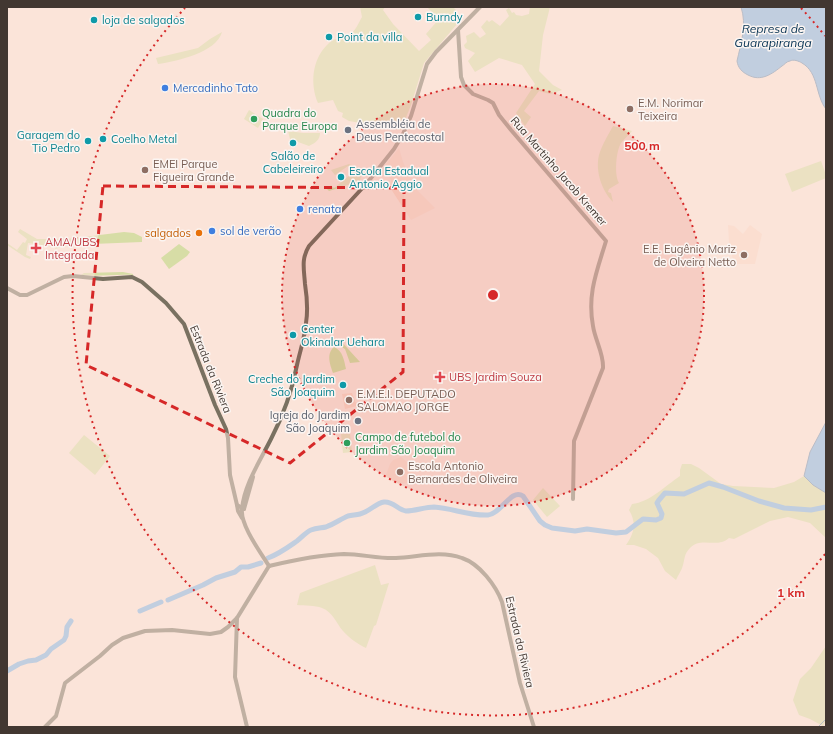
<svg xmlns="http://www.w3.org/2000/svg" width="833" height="734" viewBox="0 0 833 734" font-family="Mulish,sans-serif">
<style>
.built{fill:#fbd7c6}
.green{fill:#d7dda6}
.water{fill:#7bb3e7;stroke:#6a8eb0}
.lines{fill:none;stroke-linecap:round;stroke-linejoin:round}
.stream{stroke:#6a8eb0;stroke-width:1}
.river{stroke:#7bb3e7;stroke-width:5}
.secondary{stroke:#797161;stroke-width:4}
.marked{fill:none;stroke:#d62828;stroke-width:3;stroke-dasharray:8 5;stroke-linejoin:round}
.ring{fill:none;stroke:#d62828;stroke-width:2;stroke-dasharray:2 4}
.culture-dot{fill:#0f9aa8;stroke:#fbf5f2;stroke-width:1.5}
.shop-dot{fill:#3f7fe0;stroke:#fbf5f2;stroke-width:1.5}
.education-dot{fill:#8d6e63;stroke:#fbf5f2;stroke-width:1.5}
.leisure-dot{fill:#2e9e5b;stroke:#fbf5f2;stroke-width:1.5}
.worship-dot{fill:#6b7280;stroke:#fbf5f2;stroke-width:1.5}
.food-dot{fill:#e8710a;stroke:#fbf5f2;stroke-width:1.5}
.health-dot{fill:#e0444e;stroke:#fbf5f2;stroke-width:1.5}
.labels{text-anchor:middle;stroke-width:3;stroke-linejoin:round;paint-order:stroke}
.culture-label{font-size:11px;fill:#0d838f;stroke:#fbf5f2;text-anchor:start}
.shop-label{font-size:11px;fill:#366cbe;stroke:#fbf5f2;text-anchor:start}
.education-label{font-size:11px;fill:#785e54;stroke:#fbf5f2;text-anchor:start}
.leisure-label{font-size:11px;fill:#27864d;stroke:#fbf5f2;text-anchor:start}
.worship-label{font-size:11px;fill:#5b616d;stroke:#fbf5f2;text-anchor:start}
.street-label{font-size:11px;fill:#423731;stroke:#fbf5f2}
.food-label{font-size:11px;fill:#c56008;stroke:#fbf5f2;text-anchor:end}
.health-label{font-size:11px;fill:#be3a42;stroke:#fbf5f2;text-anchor:start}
.water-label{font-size:12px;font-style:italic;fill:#053152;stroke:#fbf5f2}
.centre{fill:#d62828;stroke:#fbf5f2;stroke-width:2}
.ring-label{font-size:12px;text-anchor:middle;font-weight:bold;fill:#d62828;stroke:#fbf5f2;stroke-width:3;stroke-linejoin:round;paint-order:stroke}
</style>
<rect width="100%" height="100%" fill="#fbe4d9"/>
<g class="built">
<path d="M399,148l4,14 12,26 20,20 -24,12 -20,-31v-9l-8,-12z"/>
<path d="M728,225l6,1 9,8 7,-9 12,9 -7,30h-21l-5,-22z"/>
<path d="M352,393l5,13 -12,3 -3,-15z"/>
<path d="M401,457l14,12 -5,14 -15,1 -9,-9 4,-11 3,-4z"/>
</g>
<g class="green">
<path d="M360,7h25l-2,3 10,14 26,27 12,-11 -5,-6 13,-15 -12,-12h26l3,3 -5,8 6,6 -33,39 -13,42 -10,25 -52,-9 -7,-4 1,-4 -5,-2 -5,-11 -15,3c-8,-19 -6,-43 9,-58 6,-7 15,-7 23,-11 5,-2 9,-12 12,-17z"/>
<path d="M530,7h20l-7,28 -4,36 14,14 9,5 -12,4 -11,-3 -15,20 7,6 -6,9 -9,-13 19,-29 -13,-19 -23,-7 -24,14 -7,-11 7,-8 -10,-5 -1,-3 3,-3 -1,-6 8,-4 6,6 6,-4 -5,-7 6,-7 2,2 3,-2 8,6 9,-10 -3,-6 3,-2 3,5 2,-1 2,3 6,1 7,-2z"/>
<path d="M222,32c-6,21 -45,29 -64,32l-2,-6 42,-10 12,-9z"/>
<path d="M249,110l14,9 -5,9 -14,-9z"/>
<path d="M613,126l19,5c-3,4 -8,8 -11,12 -5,8 -7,32 -2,40l-10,6 -1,3 3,1 2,9c-11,-11 -18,-31 -14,-47 3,-10 9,-20 14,-29z"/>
<path d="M288,131l15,2h17c0,7 -5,10 -11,13l-19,-7z"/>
<path d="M821,161l5,14v3l-34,14 -7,-18z"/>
<path d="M349,164l13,5 -2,12 -31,10 -2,-2 4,-4 3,3 20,-16 -6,-6 -13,9 -4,-5z"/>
<path d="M20,229l17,10h22l-4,8 -27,-4 -2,12 5,2 -1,2 -5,-2 -18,-12v-2l10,7 6,-8 2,1 2,-4 -9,-7z"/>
<path d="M124,232l10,1 8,4v5l-74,3 -13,4 4,-9z"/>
<path d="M179,244l11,8 -3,4 -18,13 -8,-11z"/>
<path d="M123,272l10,2v1c-18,-1 -35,2 -52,0l3,-2z"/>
<path d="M339,339l21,23 -10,1 -5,-14 -9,-5z"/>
<path d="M334,347c9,4 10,13 12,22l-13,4c-3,-9 -7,-19 1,-26z"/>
<path d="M341,434h9l2,18 -9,1z"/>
<path d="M84,435l26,21 -15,19 -26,-22z"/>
<path d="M682,464h9l8,4 22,16 12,2 41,2 20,-6 10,-6 9,9 13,8v45l-16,-15 -22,-6 -18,4 -36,18 -5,-1c-12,11 -28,-2 -39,10 -6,6 -5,10 -7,17 -1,5 -5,10 -7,15l-11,-9 -7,-13 -12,-9 -12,-4h-8c8,-11 11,-22 3,-35l3,-6c18,-2 33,-18 48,-28v-6z"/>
<path d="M543,488l17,18 -13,11 -14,-17z"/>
<path d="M375,565l6,20 8,-2 -13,42 -2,1 -8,22c-8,-4 -17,-10 -23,-17 -7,-8 -10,-19 -21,-23 -7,-3 -17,-2 -25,-3l3,-12z"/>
<path d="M826,646v75l-3,5 -13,-7 -11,-4 -6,-15 7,-21 11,-11z"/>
</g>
<g class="water">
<path d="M741,7h85v102c-11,-14 -7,-36 -24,-46 -3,-2 -9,-4 -12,-2 -3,0 -6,4 -8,5 -10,8 -21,16 -34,9 -6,-3 -10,-7 -11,-14 4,-18 10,-36 4,-54z"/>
<path d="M826,422v71l-13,-8 -9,-9 6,-24z"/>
</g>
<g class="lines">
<g class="stream">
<path d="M826,664v1"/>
<path d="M818,727l8,-8"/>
</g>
<g class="river">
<path d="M268,558c11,-4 19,-10 29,-17 4,-3 9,-9 14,-11 5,-2 10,-2 15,-3 8,-3 15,-8 22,-11 4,-1 8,-1 12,-2 9,-2 16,-11 24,-12 9,-1 14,8 22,9 9,0 19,-4 28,-4 18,1 35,9 54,8 13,-1 23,-27 35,-19l17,25 5,4 7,3 23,3 12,-2 29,4 10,-1 17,-13 13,1 5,-2 1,-4 -5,-11 2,-3 6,-7 19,1 25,-11 14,4 36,14 25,7 27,2 15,-3"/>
<path d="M168,600l35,-15 13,-7 19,-6 6,-5h7l13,-4"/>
<path d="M140,611l21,-9"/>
<path d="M7,671l12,-7 9,-3 8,-1 10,-5 5,-6 13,-9 2,-4 1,-9 4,-6"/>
</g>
<g class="secondary">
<path d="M458,30l3,47 3,8 9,9 15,6 5,3 6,12 12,15 95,111c-9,30 -19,53 -13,85 2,14 11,28 10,42l-29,73 -1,58"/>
<path d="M7,288l13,7h7l37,-18 9,-1 30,3 29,-2 10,5 24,21 18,21 31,81 11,24 2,9 2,37 7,30 7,4"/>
<path d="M237,505l1,6 4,7"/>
<path d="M244,509l9,-32"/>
<path d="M269,566c-8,-13 -29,-41 -27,-57 2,-24 18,-48 29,-70 12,-23 21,-48 26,-74 3,-14 8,-28 9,-42 2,-12 1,-26 -1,-39 -1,-15 -4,-25 4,-38l58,-63 27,-34 9,-15 8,-18 16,-52 9,-12 44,-45"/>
<path d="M269,566c25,-6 50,-11 75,-12 18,0 35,5 52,4 22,-1 45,-8 66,0 18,6 34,28 40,44l18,81 14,44"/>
<path d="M237,618l-2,59 12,50"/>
<path d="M45,727l11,-11 9,-33 35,-27 12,-11 11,-7 22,-7 27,-1 38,4 11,-2 7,-5 9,-9 32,-52"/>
</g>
</g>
<path d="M0 0H833V734H0ZM103,186l301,2 -1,184 -113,91 -204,-98z" fill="#fbe4d9" fill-opacity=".55" fill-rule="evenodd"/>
<path class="marked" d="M103,186l301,2 -1,184 -113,91 -204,-98z"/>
<circle cx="493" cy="295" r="211" fill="#d62828" fill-opacity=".12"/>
<g class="ring">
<circle cx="493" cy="295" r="211"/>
<path d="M825 554A421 421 0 1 1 185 8M801 8A421 421 0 0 1 825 36"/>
</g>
<g class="culture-dot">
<circle cx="418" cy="17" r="4"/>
<circle cx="94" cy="20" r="4"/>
<circle cx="329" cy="37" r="4"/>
<circle cx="103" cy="139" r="4"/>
<circle cx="88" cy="141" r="4"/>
<circle cx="293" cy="143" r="4"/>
<circle cx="341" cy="177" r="4"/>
<circle cx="293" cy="335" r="4"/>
<circle cx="343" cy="385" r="4"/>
</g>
<g class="shop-dot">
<circle cx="165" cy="88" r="4"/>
<circle cx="300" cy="209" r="4"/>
<circle cx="212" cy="231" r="4"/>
</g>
<g class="education-dot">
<circle cx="630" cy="109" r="4"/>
<circle cx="145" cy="170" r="4"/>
<circle cx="744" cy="255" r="4"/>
<circle cx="349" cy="400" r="4"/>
<circle cx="400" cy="472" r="4"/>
</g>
<g class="leisure-dot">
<circle cx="254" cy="119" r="4"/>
<circle cx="347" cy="443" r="4"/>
</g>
<g class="worship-dot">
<circle cx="348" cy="130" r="4"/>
<circle cx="358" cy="421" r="4"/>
</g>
<circle class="food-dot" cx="199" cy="233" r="4"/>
<g class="health-dot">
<path d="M34 242h4v4h4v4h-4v4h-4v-4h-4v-4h4z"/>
<path d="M438 371h4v4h4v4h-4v4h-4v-4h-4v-4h4z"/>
</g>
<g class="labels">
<g class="culture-label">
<text x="426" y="21">Burndy</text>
<text x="102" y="24">loja de salgados</text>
<text x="337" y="41">Point da villa</text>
<text x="80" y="139" text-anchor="end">Garagem do<tspan x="80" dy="13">Tio Pedro</tspan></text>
<text x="111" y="143">Coelho Metal</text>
<text x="293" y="160" text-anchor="middle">Salão de<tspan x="293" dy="13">Cabeleireiro</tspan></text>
<text x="349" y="175">Escola Estadual<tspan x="349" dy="13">Antonio Aggio</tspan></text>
<text x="301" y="333">Center<tspan x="301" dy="13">Okinalar Uehara</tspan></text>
<text x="335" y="383" text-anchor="end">Creche do Jardim<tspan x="335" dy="13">São Joaquim</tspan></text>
</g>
<g class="shop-label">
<text x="173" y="92">Mercadinho Tato</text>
<text x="308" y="213">renata</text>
<text x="220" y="235">sol de verão</text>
</g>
<g class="education-label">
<text x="638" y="107">E.M. Norimar<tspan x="638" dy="13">Teixeira</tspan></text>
<text x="153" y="168">EMEI Parque<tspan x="153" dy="13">Figueira Grande</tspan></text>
<text x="736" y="253" text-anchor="end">E.E. Eugênio Mariz<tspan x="736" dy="13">de Olveira Netto</tspan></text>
<text x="357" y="398">E.M.E.I. DEPUTADO<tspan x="357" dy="13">SALOMAO JORGE</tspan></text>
<text x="408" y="470">Escola Antonio<tspan x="408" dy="13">Bernardes de Oliveira</tspan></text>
</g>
<g class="leisure-label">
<text x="262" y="117">Quadra do<tspan x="262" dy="13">Parque Europa</tspan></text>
<text x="355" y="441">Campo de futebol do<tspan x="355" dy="13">Jardim São Joaquim</tspan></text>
</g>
<g class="worship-label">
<text x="356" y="128">Assembléia de<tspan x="356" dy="13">Deus Pentecostal</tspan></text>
<text x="350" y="419" text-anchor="end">Igreja do Jardim<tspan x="350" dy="13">São Joaquim</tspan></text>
</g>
<g class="street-label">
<text transform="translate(559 171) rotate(49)" y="4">Rua Martinho Jacob Kremer</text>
<text transform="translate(211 369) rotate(68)" y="4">Estrada da Riviera</text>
<text transform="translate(520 642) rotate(77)" y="4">Estrada da Riviera</text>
</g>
<g class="food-label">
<text x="191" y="237">salgados</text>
</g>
<g class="health-label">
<text x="45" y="246">AMA/UBS<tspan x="45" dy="13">Integrada</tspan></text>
<text x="449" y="381">UBS Jardim Souza</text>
</g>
<g class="water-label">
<text x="773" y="33">Represa de<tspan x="773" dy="14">Guarapiranga</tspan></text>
</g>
</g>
<circle cx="493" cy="295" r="6" class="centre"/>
<g class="ring-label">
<text x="642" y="150">500 m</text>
<text x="791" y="597">1 km</text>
</g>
<rect width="833" height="734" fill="none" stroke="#423731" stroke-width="16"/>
</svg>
